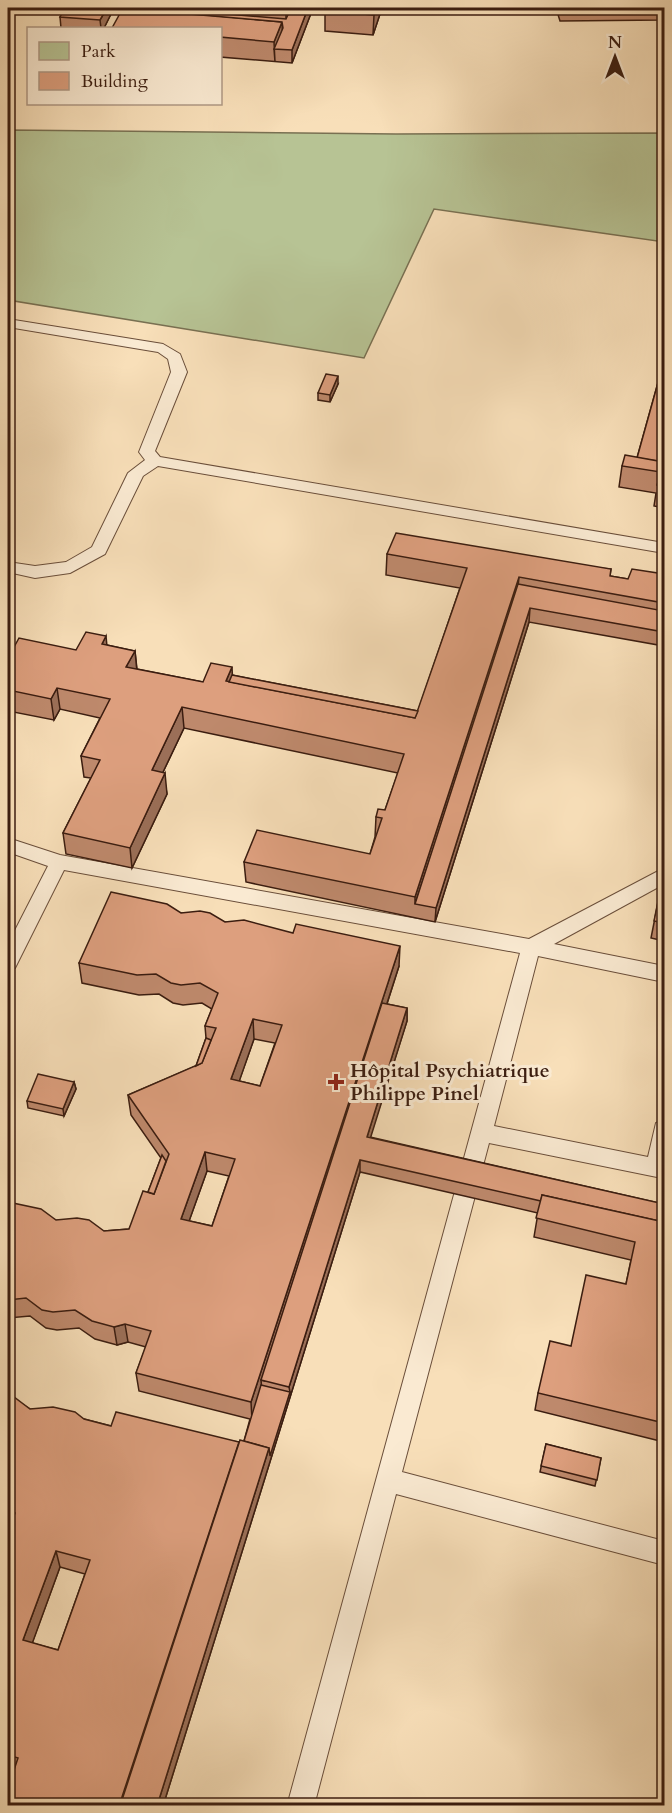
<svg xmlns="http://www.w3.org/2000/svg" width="672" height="1813" viewBox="0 0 672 1813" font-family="Cardo,serif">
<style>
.green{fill:#b7c394;stroke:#797052;stroke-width:1.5}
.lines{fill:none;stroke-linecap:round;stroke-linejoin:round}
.service-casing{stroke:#6a4e3a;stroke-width:2}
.service{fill:#faead2;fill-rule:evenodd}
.wall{fill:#be896c;stroke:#3b1d10;stroke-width:1.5;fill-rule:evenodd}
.shaded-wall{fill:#9b6f58;stroke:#3b1d10;stroke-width:1.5}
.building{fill:#dd9f7e;stroke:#3b1d10;stroke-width:1.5;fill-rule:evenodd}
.poi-dot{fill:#8f2418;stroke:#faead2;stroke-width:2}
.labels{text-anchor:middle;stroke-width:6;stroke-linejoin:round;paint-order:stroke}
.poi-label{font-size:20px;font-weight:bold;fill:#3b1d10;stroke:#faead2;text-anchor:start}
</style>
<rect width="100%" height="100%" fill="#f8dfb9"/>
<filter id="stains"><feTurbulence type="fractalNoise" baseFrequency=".00333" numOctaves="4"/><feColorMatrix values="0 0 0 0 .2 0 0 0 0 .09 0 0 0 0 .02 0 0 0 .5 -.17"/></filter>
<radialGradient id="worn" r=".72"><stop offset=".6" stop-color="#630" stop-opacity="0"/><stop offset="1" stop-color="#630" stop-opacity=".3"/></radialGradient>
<path class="green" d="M8,130l388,4 268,-1v109l-230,-33 -70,149 -356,-58z"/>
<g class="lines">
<g class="service-casing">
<g id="service">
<path d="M8,8h10l-10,7z"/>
<path d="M8,319l155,25 17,10 7,18 -32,79 5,6 504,86v10l-506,-87 -15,10 -38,78 -35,19 -35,5 -27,-6v-10l27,4 31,-4 26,-15 36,-74 17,-13 -6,-8 32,-80 -3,-13 -10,-7 -150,-25z"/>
<path d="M8,838l52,17 469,84 135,-71v16l-110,60 110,22v16l-126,-26 -44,170 154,31 8,-34 8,-3v55l-7,2 -168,-34 -87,329 262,69v24l-268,-71 -82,312h-27l233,-853 -456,-83 -49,98 -7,2v-26l40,-78 -40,-14z"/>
</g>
</g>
<use href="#service" class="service"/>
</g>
<g class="wall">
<path d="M114,8l-10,20h-43l-1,-11z"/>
<path d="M123,8h190l-21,55 -72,-6v-29z"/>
<path d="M327,8h64v4l-10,-1 -8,24 -48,-4v-20z"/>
<path d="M556,8h108v12l-104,1z"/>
<path d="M664,361v147l-10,-2 2,-13 -37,-6 3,-21 15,-8z"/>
<path d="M338,384l-8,18 -12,-2v-7z"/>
<path d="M387,554l224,15 -1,7 18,3 36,-5v72l-135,-24 -94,300 -189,-40 -2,-20 126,-8 5,-17 1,-20 9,-7 13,-37 -214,-45 -21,44 4,22 -35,74 -66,-14 -3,-21 28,-55 -7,-1 -3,-21 19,-38 -40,-9 -6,11 -46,-9v-53l68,-8 31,-5 28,6 2,18 66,13 29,-7 186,36 42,-123 -74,-13z"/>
<path d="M664,872v69l-13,-3z"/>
<path d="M181,913l44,9 174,44 -12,38 20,4v13l-37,116 294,67v238l-129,-32 3,-17 33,-47 55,-62 5,-24 -97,-23 4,-24 -178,-41 -197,634h-155l6,-37 -6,-2v-234l3,-10 -3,-3v-125l22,14 54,10 27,7 128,16 5,-1 6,-22 -111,-28 -3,-18 10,-26 -18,-5 -11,3 -22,-6 -16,-11 -22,2 -11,-2 -16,-12 -22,2v-116l48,18 48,11 25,-2 19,-37 13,-34 -30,-43 -3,-20 68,-29 10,-28 -1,-12 7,-17 -10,-6 -19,2 -10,-2 -14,-9 -20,1 -57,-12 -3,-20zM254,1039l21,4 -15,43 -21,-5zM207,1171l22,5 -17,50 -23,-5zM60,1567l25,7 -27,76 -26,-7z"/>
<path d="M74,1082l2,7 -12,27 -36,-8 -1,-7z"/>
<path d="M546,1444l55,14 -6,28 -55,-14z"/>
</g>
<g class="shaded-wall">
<path d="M107,8h7l-10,20h-3l-1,-8z"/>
<path d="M189,8h2l1,13 -6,-8z"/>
<path d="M288,8h8l-10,24v-20z"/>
<path d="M308,8h5l-21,55v-13z"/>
<path d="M376,8h5v3l-8,24 1,-20z"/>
<path d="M282,22l1,19 -9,8 1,13 -1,-20z"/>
<path d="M8,332l1,11 -1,3z"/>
<path d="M338,376v8l-8,18v-7z"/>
<path d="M519,577l-2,21 -102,306v-7z"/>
<path d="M530,608l-1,14 -94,300 1,-14z"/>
<path d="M106,636l2,21 -6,-13z"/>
<path d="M135,651l2,21 -11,-5z"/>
<path d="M232,667l1,21 -7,-7z"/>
<path d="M57,688l3,21 -6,11 -3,-21z"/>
<path d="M182,707l2,21 -30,63 -2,-21z"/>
<path d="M165,773l2,21 -35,74 -2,-20z"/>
<path d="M400,946l-1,20 -134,415 -4,-1 1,11 -10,29 -1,-18z"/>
<path d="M407,1008v13l-40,128v-12z"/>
<path d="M253,1019l1,20 -21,60 -2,-20z"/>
<path d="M74,1082l2,7 -12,27 -1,-7z"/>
<path d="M205,1152l2,19 -24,67 -2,-19z"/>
<path d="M360,1160v12l-197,634h-6l112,-358 21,-56 -1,-5z"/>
<path d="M125,1324l3,18 -11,3 -3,-18z"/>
<path d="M56,1551l4,16 -32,88 -5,-15z"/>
</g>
<g class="building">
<path d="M65,8h42l-7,12 -40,-3z"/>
<path d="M123,8h66l-3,5 96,9 -8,20 -54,-5v-9h-108z"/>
<path d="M233,8h55l-2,4z"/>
<path d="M291,8h17l-16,42 -18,-1 9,-21 -1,-6 -92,-8 1,-3 95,8z"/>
<path d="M327,8h49l-2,7 -49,-4z"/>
<path d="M664,361v101l-27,-4z"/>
<path d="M326,374l12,2 -8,19 -12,-2z"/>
<path d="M625,455l39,7v-2v27l-7,-2 4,-13 -39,-6z"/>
<path d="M396,533l215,36 -1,7 18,3 4,-10 32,5v29l-145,-26 -104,320 -171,-35 13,-32 113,24 12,-36 -6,-1 2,-8 7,1 19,-56 -222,-47 -30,63 13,3 -35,75 -67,-15 37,-73 -19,-4 29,-57 -53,-11 -6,11 -43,-9v-32l11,-20 57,12 10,-18 20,4 -4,8 33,7 -9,16 77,15 8,-19 21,4 -6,14 189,37 52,-150 -80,-14z"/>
<path d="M518,584l146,27v21l-134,-24 -94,300 -21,-4z"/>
<path d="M232,675l186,36 -3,7 -186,-36z"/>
<path d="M664,872v51l-10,-2z"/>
<path d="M111,892l56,12 14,9 19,-2 10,2 15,9 19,-2 49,13 3,-9 104,22 -149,456 -115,-29 15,-42 -26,-7 -11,3 -22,-6 -17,-11 -22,2 -11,-2 -16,-12 -18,2v-98l33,7 15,11 21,-2 12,2 15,11 25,-2 14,-38 11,3 15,-40 -41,-59 74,-32 14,-35 -11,-2 13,-33 -18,-10 -19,2 -10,-2 -15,-9 -19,1 -58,-12zM253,1019l29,6 -22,61 -29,-7zM205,1152l30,7 -23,67 -31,-7z"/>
<path d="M382,1003l25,5 -40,129 297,67v18l-122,-27 -1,6 -181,-41 -71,227 -28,-7z"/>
<path d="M206,1038l5,2 -9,23 -6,3z"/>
<path d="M38,1074l36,8 -11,27 -36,-8z"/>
<path d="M162,1155l4,6 -12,33 -6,-2z"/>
<path d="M542,1195l122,27v201l-126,-30 12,-52 21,5 15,-71 40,9 9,-42 -99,-24z"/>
<path d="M261,1385l29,7 -20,64 -1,-8 -25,-7z"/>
<path d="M8,1395l6,2 16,12 23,-2 22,5 9,7 27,7 5,-14 123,30 -120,364h-111v-18l10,-30 -10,-3v-185l2,-6 -2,-1v-30l7,-20 -7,-6zM56,1551l34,9 -32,90 -35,-10z"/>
<path d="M240,1440l29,8 -112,358h-37z"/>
<path d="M546,1444l55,14 -4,22 -56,-14z"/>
</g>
<path class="poi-dot" d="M333 1073h6v6h6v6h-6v6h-6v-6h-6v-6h6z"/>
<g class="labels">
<g class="poi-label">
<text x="350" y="1077">Hôpital Psychiatrique<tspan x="350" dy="23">Philippe Pinel</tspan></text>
</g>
</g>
<rect width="672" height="1813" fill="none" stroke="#f8dfb9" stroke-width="30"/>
<rect x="9" y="9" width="654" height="1795" fill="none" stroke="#3b1d10" stroke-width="3"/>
<rect x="15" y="15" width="642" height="1783" fill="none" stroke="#3b1d10" stroke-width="1.5"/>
<rect x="27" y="27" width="195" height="78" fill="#faead2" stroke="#ae9884" stroke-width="1.5"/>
<rect x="39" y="42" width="30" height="18" fill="#b7c394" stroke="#ae9884" stroke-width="1.5"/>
<text x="81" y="57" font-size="18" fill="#3b1d10">Park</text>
<rect x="39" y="72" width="30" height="18" fill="#dd9f7e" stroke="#ae9884" stroke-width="1.5"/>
<text x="81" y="87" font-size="18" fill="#3b1d10">Building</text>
<g transform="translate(615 57)" stroke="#faead2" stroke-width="4.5" paint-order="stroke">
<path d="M0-4.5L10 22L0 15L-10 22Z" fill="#3b1d10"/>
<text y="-9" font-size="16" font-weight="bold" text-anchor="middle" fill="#3b1d10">N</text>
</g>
<rect width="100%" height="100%" filter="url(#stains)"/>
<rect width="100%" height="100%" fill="url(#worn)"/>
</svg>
